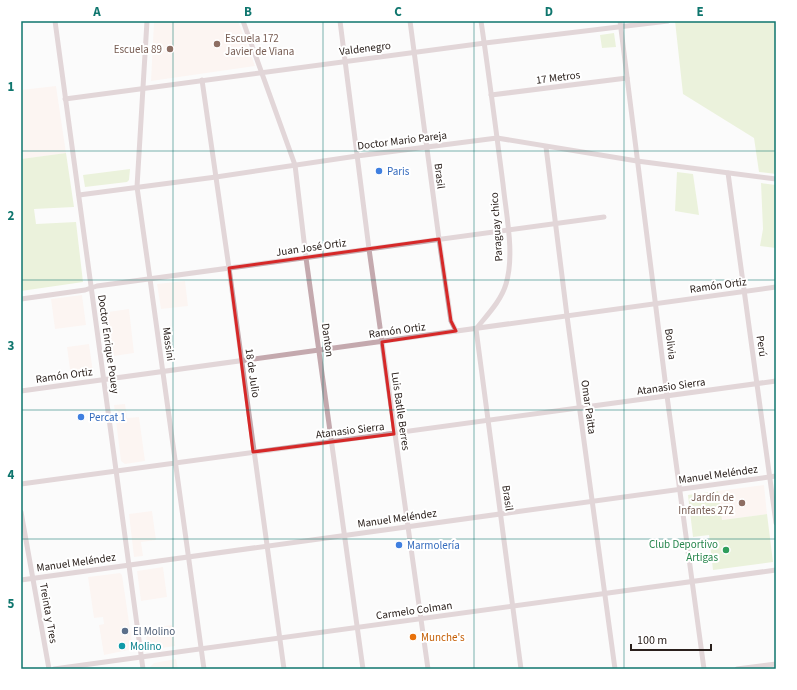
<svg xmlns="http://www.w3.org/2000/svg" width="797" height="690" viewBox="0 0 797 690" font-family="'Source Sans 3',sans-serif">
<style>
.built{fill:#fcede7}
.green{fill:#d8e7b6}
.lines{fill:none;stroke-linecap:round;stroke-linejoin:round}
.minor{stroke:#c4a9ae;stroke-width:5}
.marked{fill:none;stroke:#d62828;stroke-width:3;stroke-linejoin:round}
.grid{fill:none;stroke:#0f766e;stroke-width:1;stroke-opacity:0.55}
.education-dot{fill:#8d6e63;stroke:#fff;stroke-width:1.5}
.shop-dot{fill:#3f7fe0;stroke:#fff;stroke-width:1.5}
.leisure-dot{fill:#2e9e5b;stroke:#fff;stroke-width:1.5}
.service-dot{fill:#5c6f8a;stroke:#fff;stroke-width:1.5}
.food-dot{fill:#e8710a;stroke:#fff;stroke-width:1.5}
.culture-dot{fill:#0f9aa8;stroke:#fff;stroke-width:1.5}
.labels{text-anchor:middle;stroke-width:4;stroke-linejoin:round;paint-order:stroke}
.education-label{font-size:11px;fill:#785e54;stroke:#fff;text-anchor:end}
.street-label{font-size:11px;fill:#2a201c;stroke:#fff}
.shop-label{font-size:11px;fill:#366cbe;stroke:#fff;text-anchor:start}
.leisure-label{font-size:11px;fill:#27864d;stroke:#fff;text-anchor:end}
.service-label{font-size:11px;fill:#4e5e75;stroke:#fff;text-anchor:start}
.food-label{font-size:11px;fill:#c56008;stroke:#fff;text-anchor:start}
.culture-label{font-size:11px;fill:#0d838f;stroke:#fff;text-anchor:start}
.neatline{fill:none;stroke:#0f766e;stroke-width:1.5}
.grid-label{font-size:13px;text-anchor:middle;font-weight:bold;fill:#0f766e}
</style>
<rect width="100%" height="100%" fill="#fbfbfb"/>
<g class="built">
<path d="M161,21h77l17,45 -104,15 3,-59z"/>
<path d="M56,86l10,67 -45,6v-69z"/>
<path d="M185,281l3,25 -27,3 -4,-25z"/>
<path d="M82,295l4,30 -31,4 -4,-30z"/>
<path d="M129,309l5,44 -27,4 -6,-44z"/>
<path d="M89,344l4,28 -2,2 -20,3 -4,-30z"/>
<path d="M125,404l2,14 12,-1 6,44 -20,3 -4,-3 -7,-56z"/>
<path d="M764,485l3,29 -46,6 -3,-29z"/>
<path d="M152,511l4,29 -15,2 2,14 -9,1 -5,-43z"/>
<path d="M163,567l4,30 -26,4 -4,-30z"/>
<path d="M120,573l2,2 11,74 -29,6 -5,-30 5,-1 -1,-7 -9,1 -6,-41z"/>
<path d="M172,625l3,21 -27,4 -3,-21z"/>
<path d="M176,659l2,10h-28v-2l4,-4z"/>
</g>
<g class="green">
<path d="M675,21h101v153l-17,-2 -5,-34 -71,-44z"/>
<path d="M614,33l2,14 -14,1 -2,-13z"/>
<path d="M66,153l8,54 -40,2 2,15 40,-2 7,60 -62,9v-132z"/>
<path d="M130,169l-1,11 -2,2 -42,5 -2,-12z"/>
<path d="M677,172l16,2 6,41 -24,-4z"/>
<path d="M761,183l15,2v63l-16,-2 3,-17z"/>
<path d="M718,491l4,29 45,-6 6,48 -60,8 -4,-35 -16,2 -5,-42z"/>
</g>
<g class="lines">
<g class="minor">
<path d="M55,21l88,648"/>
<path d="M147,21l-10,166 13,92 54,390"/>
<path d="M243,21l52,144 11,93 57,411"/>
<path d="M340,21l29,228 59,420"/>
<path d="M410,21l29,218 12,82 5,10"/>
<path d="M481,21c8,54 15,109 22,163 3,30 12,70 3,100 -5,17 -19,31 -30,45l45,340"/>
<path d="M620,21l47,375 37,273"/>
<path d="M202,80l27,188 55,401"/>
<path d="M491,95l136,-17"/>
<path d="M65,99l420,-56 183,-22"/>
<path d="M546,147l21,169 48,353"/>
<path d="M728,173l48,350"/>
<path d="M79,195l137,-18 141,-21 140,-18 140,23 139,18"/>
<path d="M21,299l64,-9 12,-4 507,-69"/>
<path d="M21,391l755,-104"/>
<path d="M21,484l755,-103"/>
<path d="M21,512l28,157"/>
<path d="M21,580l755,-104"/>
<path d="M54,669l722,-99"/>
<path d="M737,669l39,-5"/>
</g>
</g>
<path d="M0 0H797V690H0ZM439,239l12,82 5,10 -74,11 12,92 -141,18 -24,-184z" fill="#fbfbfb" fill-opacity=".55" fill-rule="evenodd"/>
<path class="marked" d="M439,239l12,82 5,10 -74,11 12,92 -141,18 -24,-184z"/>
<path class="grid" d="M173,21v648M323,21v648M474,21v648M624,21v648M21,151h755M21,280h755M21,410h755M21,539h755"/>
<g class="education-dot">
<circle cx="217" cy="44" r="4"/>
<circle cx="170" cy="49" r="4"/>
<circle cx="742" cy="503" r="4"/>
</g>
<g class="shop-dot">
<circle cx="379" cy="171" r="4"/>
<circle cx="81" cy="417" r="4"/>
<circle cx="399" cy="545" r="4"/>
</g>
<circle class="leisure-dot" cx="726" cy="550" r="4"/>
<circle class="service-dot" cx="125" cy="631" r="4"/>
<circle class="food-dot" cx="413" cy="637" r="4"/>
<circle class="culture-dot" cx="122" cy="646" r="4"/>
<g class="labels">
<g class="education-label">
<text x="225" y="42" text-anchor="start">Escuela 172<tspan x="225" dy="13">Javier de Viana</tspan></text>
<text x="162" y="53">Escuela 89</text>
<text x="734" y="501">Jardín de<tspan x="734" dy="13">Infantes 272</tspan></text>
</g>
<g class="street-label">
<text transform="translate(365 48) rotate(-7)" y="4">Valdenegro</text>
<text transform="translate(558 77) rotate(-7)" y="4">17 Metros</text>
<text transform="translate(402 140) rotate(-7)" y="4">Doctor Mario Pareja</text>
<text transform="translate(440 176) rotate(83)" y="4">Brasil</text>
<text transform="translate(496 227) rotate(-94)" y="4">Paraguay chico</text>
<text transform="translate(311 247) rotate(-8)" y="4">Juan José Ortiz</text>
<text transform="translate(718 285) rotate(-8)" y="4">Ramón Ortiz</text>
<text transform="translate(397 330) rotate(-8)" y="4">Ramón Ortiz</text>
<text transform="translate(328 340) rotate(82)" y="4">Danton</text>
<text transform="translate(109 344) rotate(82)" y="4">Doctor Enrique Pouey</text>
<text transform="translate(169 344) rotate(82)" y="4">Massini</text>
<text transform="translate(671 344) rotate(83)" y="4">Bolivia</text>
<text transform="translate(762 346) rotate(82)" y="4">Perú</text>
<text transform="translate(253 373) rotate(82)" y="4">18 de Julio</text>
<text transform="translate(64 375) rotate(-8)" y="4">Ramón Ortiz</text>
<text transform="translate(671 386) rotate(-8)" y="4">Atanasio Sierra</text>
<text transform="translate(589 407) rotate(82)" y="4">Omar Paitta</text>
<text transform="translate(401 411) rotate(82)" y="4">Luis Batlle Berres</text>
<text transform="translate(350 430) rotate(-7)" y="4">Atanasio Sierra</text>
<text transform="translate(718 474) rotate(-8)" y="4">Manuel Meléndez</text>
<text transform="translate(508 498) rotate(82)" y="4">Brasil</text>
<text transform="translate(397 518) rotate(-8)" y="4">Manuel Meléndez</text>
<text transform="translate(76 562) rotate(-8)" y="4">Manuel Meléndez</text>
<text transform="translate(414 610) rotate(-8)" y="4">Carmelo Colman</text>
<text transform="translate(49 613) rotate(80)" y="4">Treinta y Tres</text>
</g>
<g class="shop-label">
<text x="387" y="175">Paris</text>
<text x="89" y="421">Percat 1</text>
<text x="407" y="549">Marmolería</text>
</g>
<g class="leisure-label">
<text x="718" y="548">Club Deportivo<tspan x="718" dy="13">Artigas</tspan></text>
</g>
<g class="service-label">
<text x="133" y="635">El Molino</text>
</g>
<g class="food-label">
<text x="421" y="641">Munche's</text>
</g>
<g class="culture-label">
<text x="130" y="650">Molino</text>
</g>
</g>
<rect width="797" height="690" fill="none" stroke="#ffffff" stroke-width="44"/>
<path d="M631 644v6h80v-6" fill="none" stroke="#2a201c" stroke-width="2"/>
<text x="637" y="644" font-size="12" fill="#2a201c" stroke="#ffffff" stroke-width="3" paint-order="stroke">100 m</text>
<rect x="22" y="22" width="753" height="646" class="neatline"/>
<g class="grid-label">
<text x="97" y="16">A</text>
<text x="248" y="16">B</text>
<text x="398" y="16">C</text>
<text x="549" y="16">D</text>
<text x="700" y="16">E</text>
<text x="11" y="91">1</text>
<text x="11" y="220">2</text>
<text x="11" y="350">3</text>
<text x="11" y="479">4</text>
<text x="11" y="608">5</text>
</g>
</svg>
